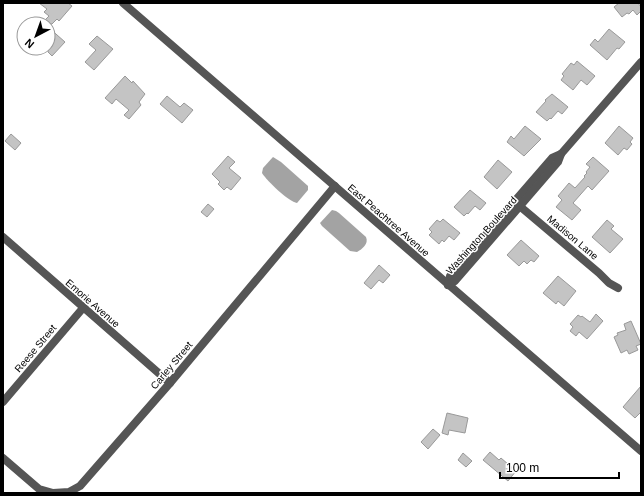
<svg xmlns="http://www.w3.org/2000/svg" width="644" height="496" viewBox="0 0 644 496" font-family="Arial,sans-serif">
<style>
.water{fill:#a3a3a3}
.building{fill:#c4c4c4;stroke:#999}
.lines{fill:none;stroke-linecap:round;stroke-linejoin:round}
.minor{stroke:#555;stroke-width:8}
.labels{text-anchor:middle;stroke-width:3;stroke-linejoin:round;paint-order:stroke}
.street-label{font-size:10px;fill:#000;stroke:#fff}
</style>
<rect width="100%" height="100%" fill="#fff"/>
<g class="water">
<path d="M273,157l8,5 27,24v4l-11,13c-8,-1 -30,-22 -35,-30l1,-5z"/>
<path d="M332,210l4,1 3,2 27,24c3,7 -4,12 -9,15l-7,-1 -28,-25 -2,-3z"/>
</g>
<g class="building">
<path d="M39,3h29l4,3 -13,15 -2,-2 -5,5h-11l8,-8 -5,-4 3,-3z"/>
<path d="M619,3h19l3,4v4l-4,4 -4,-5 -4,4 -2,-1 -5,4 -8,-10z"/>
<path d="M48,27l17,15 -13,14 -4,-4z"/>
<path d="M609,29l16,13 -6,7 -2,-1 -10,12 -17,-15 5,-6 3,3z"/>
<path d="M97,36l16,13 -19,21 -9,-8 11,-12 -7,-6z"/>
<path d="M577,61l18,15 -8,9 -6,-5 -8,10 -12,-10 3,-4 -2,-2 9,-11 3,2z"/>
<path d="M125,76l7,7 1,-2 12,13 -6,8 2,3 -12,14 -5,-4 5,-5 -13,-11 -4,5 -7,-6z"/>
<path d="M552,94l16,13 -6,7 -4,-3 -7,8 -1,-1 -3,3 -11,-9 10,-11 -1,-1z"/>
<path d="M167,96l13,11 4,-4 9,7 -11,13 -22,-19z"/>
<path d="M525,126l16,13 -17,17 -17,-14 4,-6 3,3z"/>
<path d="M619,126l14,12 -3,4 2,2 -5,6 -3,-2 -6,7 -13,-12z"/>
<path d="M11,134l10,9 -6,7 -10,-9z"/>
<path d="M228,156l7,6 -6,6 12,10 -10,12 -4,-3 -3,3 -6,-6 2,-2 -8,-8z"/>
<path d="M593,157l16,14 -17,19 -4,-4 -15,17 8,7 -9,10 -16,-13 6,-7 -4,-4 11,-13 6,5 10,-11 -1,-1 3,-3 -1,-1 4,-5 -4,-3z"/>
<path d="M498,160l14,12 -15,17 -13,-12z"/>
<path d="M470,190l16,13 -6,7 -5,-4 -7,8 -1,-1 -3,3 -10,-9z"/>
<path d="M208,204l6,5 -7,8 -6,-5z"/>
<path d="M443,219l17,14 -6,7 -5,-4 -5,6 -2,-2 -3,4 -10,-9 3,-3 -3,-3 8,-9 3,2z"/>
<path d="M607,220l7,6 -3,3 12,10 -13,14 -18,-16z"/>
<path d="M521,240l18,16 -5,6 -3,-2 -4,4 -3,-3 -5,5 -12,-11z"/>
<path d="M379,265l11,10 -7,8 -4,-3 -8,9 -7,-6z"/>
<path d="M558,276l18,15 -12,15 -6,-5 -2,3 -13,-11z"/>
<path d="M596,314l7,7 -16,18 -8,-7 -3,4 -6,-5 3,-4 -3,-3 8,-9 3,2 1,-1 8,6z"/>
<path d="M631,321l10,23 -5,2 2,4 -9,4 -2,-4 -6,3 -7,-16 4,-2 -1,-2 9,-3 -2,-6z"/>
<path d="M641,386v26l-6,6 -12,-11z"/>
<path d="M447,413l21,5 -3,15 -16,-3 -1,5 -6,-2z"/>
<path d="M433,429l7,6 -12,14 -7,-7z"/>
<path d="M490,452l9,8 2,-2 15,13 -8,10 -25,-21z"/>
<path d="M463,453l9,8 -6,6 -8,-7z"/>
</g>
<g class="lines">
<g class="minor">
<path d="M123,3l518,448"/>
<path d="M516,203l83,70 10,10 9,5"/>
<path d="M3,237l167,146"/>
<path d="M448,285l2,-9 102,-118 9,-4 80,-92"/>
<path d="M448,285l7,-4 103,-119 3,-8"/>
<path d="M3,402l80,-94"/>
<path d="M3,458l36,31 14,4 16,-1 11,-6 90,-103 165,-197"/>
</g>
</g>
<g class="labels">
<g class="street-label">
<text transform="translate(389 220) rotate(41)" y="4">East Peachtree Avenue</text>
<text transform="translate(481 235) rotate(-48)" y="4">Washington Boulevard</text>
<text transform="translate(573 237) rotate(40)" y="4">Madison Lane</text>
<text transform="translate(93 303) rotate(41)" y="4">Emorie Avenue</text>
<text transform="translate(35 348) rotate(-50)" y="4">Reese Street</text>
<text transform="translate(171 365) rotate(-50)" y="4">Carley Street</text>
</g>
</g>
<rect width="644" height="496" fill="none" stroke="#000000" stroke-width="8"/>
<g transform="translate(36 36) rotate(221)"><circle r="19" fill="#ffffff" stroke="#999999"/>
<path d="M0-3L7 15L0 10L-7 15Z" fill="#000000"/>
<text y="-6" font-size="11" font-weight="bold" text-anchor="middle" fill="#000000">N</text>
</g>
<path d="M500 472v6h119v-6" fill="none" stroke="#000000" stroke-width="2"/>
<text x="506" y="472" font-size="12" fill="#000000" stroke="#ffffff" stroke-width="3" paint-order="stroke">100 m</text>
</svg>
